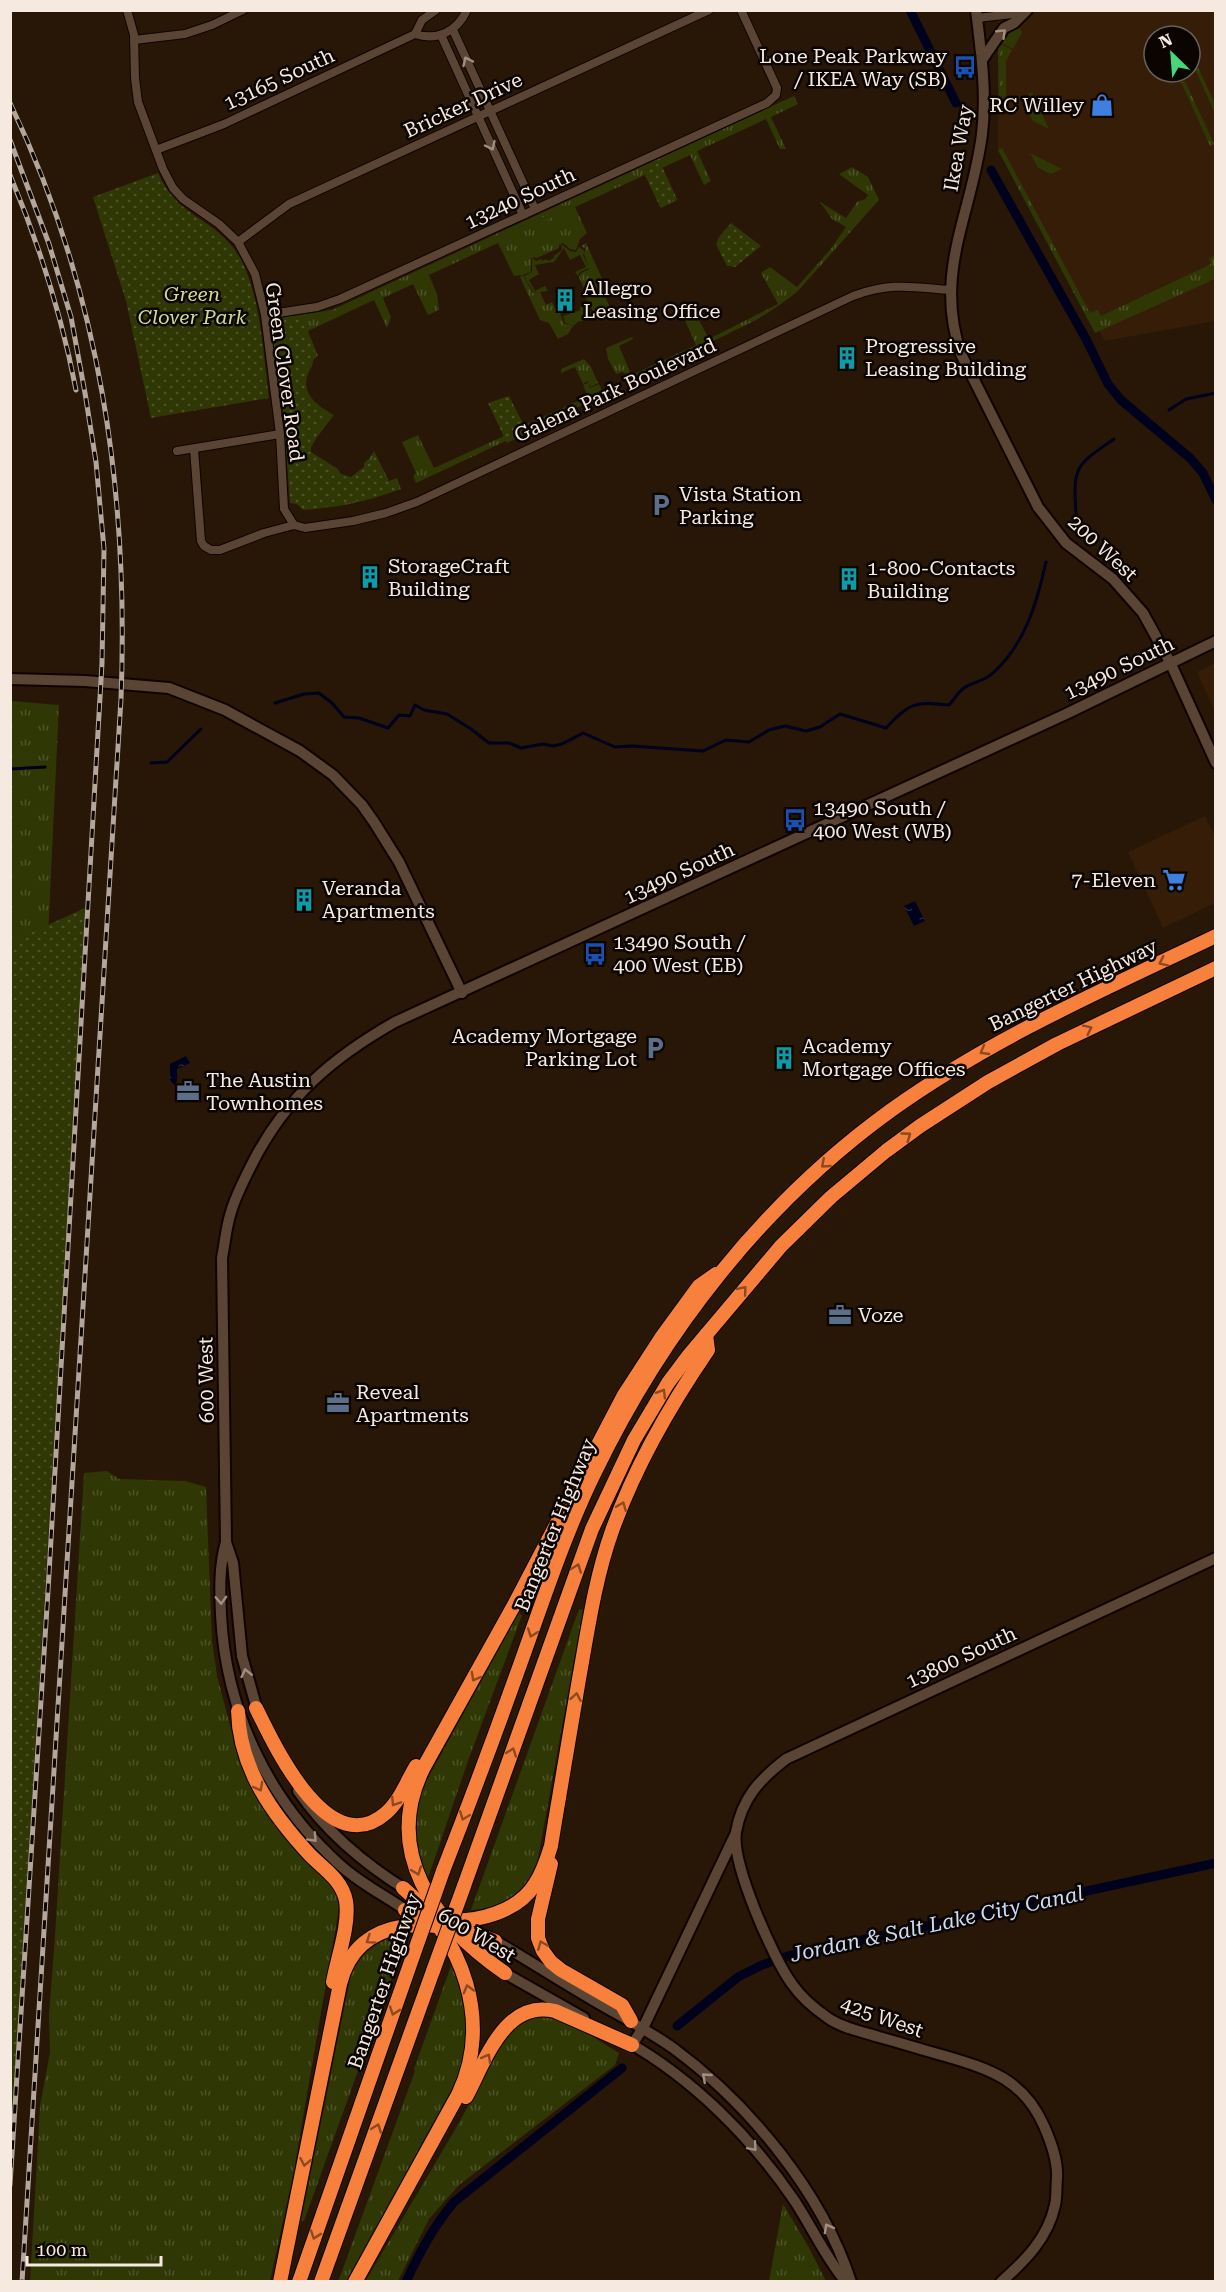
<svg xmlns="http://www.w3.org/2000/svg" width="1226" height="2292" viewBox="0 0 1226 2292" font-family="'Roboto Serif',serif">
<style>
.built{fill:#351d08;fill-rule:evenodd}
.grass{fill:url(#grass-tufts)}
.park{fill:url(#park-dots)}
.garden{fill:#2f3705}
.water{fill:url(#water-ripples)}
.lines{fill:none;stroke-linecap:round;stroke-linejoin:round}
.stream{stroke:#00011d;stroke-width:3}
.canal{stroke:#00011d;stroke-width:9}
.street-casing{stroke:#100300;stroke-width:10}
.secondary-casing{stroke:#100300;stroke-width:14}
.highway-casing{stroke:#100300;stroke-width:16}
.street{stroke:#5a4535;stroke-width:8}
.secondary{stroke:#5a4535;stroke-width:10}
.highway{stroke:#f7813c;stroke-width:14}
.rail-casing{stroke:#b4a69a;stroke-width:5}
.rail{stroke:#0b0502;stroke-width:3;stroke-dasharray:9;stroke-linecap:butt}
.highway-bridge-casing{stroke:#100300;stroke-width:16;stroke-linecap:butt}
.highway-bridge{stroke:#f7813c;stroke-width:14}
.oneway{stroke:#a08f82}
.oneway2{stroke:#8d4922}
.labels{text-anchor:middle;stroke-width:5;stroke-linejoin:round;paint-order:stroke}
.poi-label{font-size:20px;fill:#f6e9df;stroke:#0b0502;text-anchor:start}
.street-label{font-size:20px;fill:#f6e9df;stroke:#0b0502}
.park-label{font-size:20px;font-style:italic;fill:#cede90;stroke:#0b0502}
.water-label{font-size:21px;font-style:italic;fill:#ccdcf6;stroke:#0b0502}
</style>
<defs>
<pattern id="grass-tufts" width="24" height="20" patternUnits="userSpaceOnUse" patternTransform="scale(1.5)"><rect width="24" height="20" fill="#2f3705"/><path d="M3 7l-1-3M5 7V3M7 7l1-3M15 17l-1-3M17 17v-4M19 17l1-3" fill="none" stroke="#4e5429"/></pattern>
<pattern id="park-dots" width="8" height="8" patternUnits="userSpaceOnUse" patternTransform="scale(1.5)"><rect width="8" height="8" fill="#2f3705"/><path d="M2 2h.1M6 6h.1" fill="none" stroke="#4e5429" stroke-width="1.8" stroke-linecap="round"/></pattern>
<pattern id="water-ripples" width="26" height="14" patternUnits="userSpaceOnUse" patternTransform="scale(1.5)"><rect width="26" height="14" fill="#00011d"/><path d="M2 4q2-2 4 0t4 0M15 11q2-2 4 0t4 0" fill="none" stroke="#26263d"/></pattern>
</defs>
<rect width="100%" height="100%" fill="#281607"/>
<g class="built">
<path d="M998,11h217v310l-110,20 -107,-190zM1154,36h36v36h-36z"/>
<path d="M1215,663v49l-18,-40z"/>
<path d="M1205,816l10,21v66l-52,25 -35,-76z"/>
</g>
<g class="grass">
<path d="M999,43l13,7 -6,11v50l-7,1 -1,-58z"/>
<path d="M1190,50l25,54v9l-25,-54z"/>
<path d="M1185,81l29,63 -4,2 -29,-64z"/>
<path d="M794,96l4,8 -27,13 15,32h-6l-14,-30 -69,32 14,30 -7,4 -14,-30 -28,13 15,32 -16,8 -16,-33 -70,32 12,26 -7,6 -4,11 -6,-1 -7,-6 -4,2v3l-22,10 -3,-1 -3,2v13l-8,3 10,18 7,-1 6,13 6,-3 3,6 3,-1 6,17 9,2 -5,8 -10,5 -9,-16 -9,-3 -20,-43 2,-2 -8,1 -16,-33 -69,32 8,19 2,16 -11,5 -15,-31 -30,14 8,19 -4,11 -13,-28 -66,31 10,25 -5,4c0,7 -3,8 -5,14 -8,20 11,33 26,41l-23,30v7l27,17 3,5 10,3 13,-10v-4l5,-4 5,-8 15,30 8,-3 4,11c-32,12 -64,19 -98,21l-6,-6 -7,-1 -6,-85 -13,-89 5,-9 8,-3 48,-7z"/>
<path d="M1002,148l88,165 8,-3 3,6 110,-52 -2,-6 5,-2 1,23 -120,54 -97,-183z"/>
<path d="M852,167l16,10 11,23 -82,92 -16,12 -23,15 -126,62 -2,-5 66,-31 -13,-29 11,-5 15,28 69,-35 -17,-31 9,-6 27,20 33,-37 16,-23 -14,-8 -12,-17 26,16 11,-16 8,-3 3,-4 -29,-21z"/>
<path d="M586,243l19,42 -2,8 10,20 -15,7 -8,-1 3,-8 -10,-18 1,-4 -5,-12 2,-4 8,-4 -5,-15 2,-5 -5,-3z"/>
<path d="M632,337l1,2 -14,7 12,28 -2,1 -7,-3 -6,2 -8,-15 -2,-11z"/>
<path d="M584,359l7,8 7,16 -7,4 -3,-6 -5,3 -8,-17 -14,6v-4z"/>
<path d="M509,397l15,28 63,-28 2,5 -173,81 -3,-7 3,-3 -14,-31 16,-7 16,33 70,-32 -1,-36z"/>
<path d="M11,701l48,4 -48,1015z"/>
<path d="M107,1471l12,8 66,2 21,6 6,153 5,36 19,72 15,35 81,100 8,19 -46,268 -24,111 -240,1 10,-176 10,-54 -1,-38 6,-78 29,-463z"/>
<path d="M579,1609l4,1 -45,249c-11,32 -33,49 -67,51z"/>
<path d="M519,1613l3,2 -54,146 -40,117c-13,-30 -15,-58 -6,-89z"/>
<path d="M400,1935h7l-103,286h-3l50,-246c9,-21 27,-35 49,-40z"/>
<path d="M451,1966c18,38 19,76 5,115l-110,200 -8,1 77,-211 -1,-2z"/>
<path d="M534,2017c32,-1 58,20 85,36l-4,12 -156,120 -30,34 -31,62 -33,1 91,-154 53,-96 11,-10z"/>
<path d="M783,2204l25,42 18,35h-57z"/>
</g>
<g class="park">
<path d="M660,162l17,37 -17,8 -17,-37z"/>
<path d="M158,173c19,42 44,40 71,70 31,31 34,111 40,155l-118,20 -25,-117 -33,-104z"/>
<path d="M731,223l30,23 -26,21 -8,-1 -11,-22 3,-7z"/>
<path d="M300,316l16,40 -5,4c0,6 -3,7 -5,13 -6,18 8,32 21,40l-8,9 -1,13 -9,16 27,19 4,5 12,4 23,-23 13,26 8,-2 4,8c-32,12 -63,18 -97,21l-13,-10 -6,-81 -13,-91c9,-9 17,-10 29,-11z"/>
<path d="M509,396l18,37 -20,10 -19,-40z"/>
<path d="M87,907l-76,1237v-1202z"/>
</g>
<g class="garden">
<path d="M1019,27l3,6 -9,16 -14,-7 3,-5 4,2 4,-7z"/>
<path d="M1032,92l17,37 -16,-8 -4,-7 7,-4 -8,-16z"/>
<path d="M1030,153l32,16 -11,5 -13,-6z"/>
<path d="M569,205l1,3c-13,9 -28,13 -43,20 -8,4 -11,10 -20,12l-4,-4z"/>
<path d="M561,244l9,7 6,1 3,-5 6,4 -2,4 6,13 -9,4 -2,4 -3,-4 11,-5 -6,-12 -10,5 -6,-12 -10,14 -19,3 4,9 -10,6 6,11 10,-5 3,5 -14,2 -10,-17 8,-4v-12l1,-2 3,3 5,-2 1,2 4,-2 2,2 6,-3v-2l8,-6z"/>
<path d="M587,304l5,10 -3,5 -11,3 -5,4 -8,-3 -2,-7 17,-6v-3z"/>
<path d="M589,382l1,6 9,-4 6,13 -14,7 -8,-19z"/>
</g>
<g class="water">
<path d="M915,901l10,20 -11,5 -10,-20z"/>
<path d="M186,1056l4,7 -13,6v13l-3,3 -4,-5v-16z"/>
</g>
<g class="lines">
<g class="stream">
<path d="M1169,410l17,-11 30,-6"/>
<path d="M1076,514c-3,-48 -1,-48 38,-75"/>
<path d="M275,703l29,-9 15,-1 13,10 12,14 15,1 29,10 11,-13 11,1 5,-11 9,5 23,4 24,15 18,14h20l12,5 22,-4 10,2 9,-2 21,-11 32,14 17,-1 71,5 23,-11 23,2 20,-12 16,-4 21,5 14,-4 20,-13 46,14c23,-25 29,-27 63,-23 5,-5 9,-13 15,-17 9,-6 21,-7 29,-15 32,-29 44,-70 53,-111"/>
<path d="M151,763l16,-1 34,-33"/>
<path d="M10,769l35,-2"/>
</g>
<g class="canal">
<path d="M910,10l46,93"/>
<path d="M991,170l95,169 22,45 13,16 69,58 13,15 13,27"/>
<path d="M677,2026l61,-49 24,-12 26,-9 428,-93"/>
<path d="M406,2282c13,-29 27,-55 48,-80l168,-134"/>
</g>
<g class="street-casing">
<g id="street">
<path d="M127,10l7,25 1,43 3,24 25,67 10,19 10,11 36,25 19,18 17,32 10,41 15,119 4,75 10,16"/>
<path d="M977,18l36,-4 8,-4"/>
<path d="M453,30l82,179"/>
<path d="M415,34c22,7 42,-2 52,-24"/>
<path d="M441,35l82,180"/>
<path d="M134,40l51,-6 27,-9 31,-15"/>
<path d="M156,150l68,-26 191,-90 7,-14 14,-10"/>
<path d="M238,242l51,-38 420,-194"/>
<path d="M265,315l52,-8 23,-8 427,-196 9,-8 1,-7 -36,-78"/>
<path d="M194,449l7,92 3,5 7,4h9l44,-17 30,-8 11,3 48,-7 33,-8 31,-11 436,-206c38,-14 57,-9 97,-6"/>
<path d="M177,451l103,-17"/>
</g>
</g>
<g class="secondary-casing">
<g id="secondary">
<path d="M976,10c5,42 11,83 6,124 -10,80 -49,138 -21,220l77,153 28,36 47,36 30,34 27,49 46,101"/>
<path d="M982,60l22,-32 10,-5 13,-13"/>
<path d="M10,679l75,2 84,7 56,22 75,41 33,24 29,30 12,17 25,40 63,131"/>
<path d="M226,1542l7,21 9,93 16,57"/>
<path d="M298,1791c29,42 66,73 110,100"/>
<path d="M411,1914c-23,-17 -49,-29 -71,-49 -72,-65 -114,-153 -119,-250 -1,-25 -2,-49 5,-73l-4,-284c3,-15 4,-31 9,-46 5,-17 14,-34 22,-50 34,-66 79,-104 142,-140l671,-308 150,-73"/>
<path d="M489,1937c37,22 73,45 109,66 26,15 51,28 75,45 75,55 149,144 178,234"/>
<path d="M501,1971l83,47"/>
<path d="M626,2041c67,38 125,96 168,159 18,27 31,57 52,82"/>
<path d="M632,2045l12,-19 91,-191"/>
<path d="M1001,2282c24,-21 47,-44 54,-77 2,-8 1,-18 2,-27 1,-18 -6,-36 -13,-52 -20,-46 -54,-57 -99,-70 -22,-6 -44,-13 -66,-19 -16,-5 -37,-9 -51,-19 -13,-9 -27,-21 -36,-34 -19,-26 -61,-121 -56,-152 6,-34 24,-53 50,-73l430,-201"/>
</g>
</g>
<g class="highway-casing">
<g id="highway">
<path d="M256,1708c19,39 73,155 130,105 14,-12 21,-32 30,-47"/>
<path d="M238,1711c1,57 35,104 72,144 14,14 32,25 36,46 4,23 -9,58 -13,81"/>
<path d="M551,1864l-13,55v19l5,13 8,11 10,8 61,35 9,16"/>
<path d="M443,1871c27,-69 53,-139 78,-209 23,-64 44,-129 74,-190 68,-141 168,-269 295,-361 100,-72 215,-122 326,-175"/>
<path d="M464,1886l128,-357 42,-89 34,-57 21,-28 92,-109 50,-49 55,-46 34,-25 68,-44 69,-38 159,-76"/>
<path d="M405,1910c13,4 26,9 40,10 31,3 73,-8 90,-36 8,-12 12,-25 16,-38 9,-56 19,-112 28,-167 9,-50 16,-100 33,-148 23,-65 57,-124 96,-181l-2,-15"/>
<path d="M505,1973c-70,-48 -125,-122 -80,-208l88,-158 111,-212 37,-57 38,-52 17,-12"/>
<path d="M466,2097c19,-35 38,-98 89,-86l77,34"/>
<path d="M280,2282l60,-298c18,-74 99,-65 155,-43"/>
<path d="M299,2282l114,-326"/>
<path d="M321,2282l112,-311"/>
<path d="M355,2282l103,-187c35,-73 5,-157 -55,-207"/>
</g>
</g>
<use href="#street" class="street"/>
<use href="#secondary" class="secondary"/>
<use href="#highway" class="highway"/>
<g class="rail-casing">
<g id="rail">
<path d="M10,103c90,188 119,388 111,596l-99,1583"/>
<path d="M10,140l39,104 22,73 14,76 11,69 8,87 -2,114 -54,928 -38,594"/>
<path d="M10,175c29,69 52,142 66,215"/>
</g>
</g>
<use href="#rail" class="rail"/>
<g class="highway-bridge-casing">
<g id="highway-bridge">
<path d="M413,1956l30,-85"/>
<path d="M433,1971l31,-85"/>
</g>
</g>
<use href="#highway-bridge" class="highway-bridge"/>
</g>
<defs><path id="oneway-chevron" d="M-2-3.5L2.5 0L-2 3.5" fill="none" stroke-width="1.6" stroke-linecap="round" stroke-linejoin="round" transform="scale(1.5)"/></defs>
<g class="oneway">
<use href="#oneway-chevron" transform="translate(1002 33) rotate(-44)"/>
<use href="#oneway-chevron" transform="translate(467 61) rotate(-115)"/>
<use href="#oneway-chevron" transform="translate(491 146) rotate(65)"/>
<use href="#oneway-chevron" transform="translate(221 1600) rotate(88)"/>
<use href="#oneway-chevron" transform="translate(246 1673) rotate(-103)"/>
<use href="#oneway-chevron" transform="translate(313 1838) rotate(47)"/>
<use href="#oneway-chevron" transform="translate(706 2077) rotate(-139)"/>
<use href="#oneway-chevron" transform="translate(753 2147) rotate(49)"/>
<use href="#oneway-chevron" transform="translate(828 2228) rotate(-119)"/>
</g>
<g class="oneway2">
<use href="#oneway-chevron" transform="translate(1163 962) rotate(154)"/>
<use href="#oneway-chevron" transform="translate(1088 1029) rotate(-26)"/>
<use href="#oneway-chevron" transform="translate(984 1051) rotate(150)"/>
<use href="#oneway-chevron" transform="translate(907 1136) rotate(-36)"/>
<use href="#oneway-chevron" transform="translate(825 1164) rotate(139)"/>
<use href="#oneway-chevron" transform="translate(743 1290) rotate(-50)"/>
<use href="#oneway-chevron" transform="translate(662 1393) rotate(-59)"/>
<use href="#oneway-chevron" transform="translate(622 1506) rotate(-68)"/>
<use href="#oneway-chevron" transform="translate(577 1568) rotate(-70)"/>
<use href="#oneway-chevron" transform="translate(532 1633) rotate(110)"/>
<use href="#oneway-chevron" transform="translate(475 1677) rotate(119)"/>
<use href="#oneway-chevron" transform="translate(576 1697) rotate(-80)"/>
<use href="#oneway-chevron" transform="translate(512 1752) rotate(-70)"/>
<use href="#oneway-chevron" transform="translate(259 1787) rotate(61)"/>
<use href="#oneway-chevron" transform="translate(395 1802) rotate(123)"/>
<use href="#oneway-chevron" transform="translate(464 1816) rotate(111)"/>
<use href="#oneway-chevron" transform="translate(417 1871) rotate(70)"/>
<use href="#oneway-chevron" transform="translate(370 1940) rotate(146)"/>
<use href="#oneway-chevron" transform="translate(542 1945) rotate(-112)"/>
<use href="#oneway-chevron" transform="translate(468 1989) rotate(-106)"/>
<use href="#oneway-chevron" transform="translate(394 2011) rotate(109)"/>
<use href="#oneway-chevron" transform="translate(487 2058) rotate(-61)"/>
<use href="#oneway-chevron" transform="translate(377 2128) rotate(-70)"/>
<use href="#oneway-chevron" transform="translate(305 2162) rotate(101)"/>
<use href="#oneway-chevron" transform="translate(315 2235) rotate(109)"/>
</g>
<defs>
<g id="bus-bare" transform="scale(1.8)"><path d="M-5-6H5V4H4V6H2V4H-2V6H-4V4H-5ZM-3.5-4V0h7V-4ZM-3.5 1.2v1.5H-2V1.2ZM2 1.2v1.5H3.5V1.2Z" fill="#1a4fb4" stroke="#0b0502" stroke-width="2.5" paint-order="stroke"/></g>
<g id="shop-bare" transform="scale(1.8)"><path d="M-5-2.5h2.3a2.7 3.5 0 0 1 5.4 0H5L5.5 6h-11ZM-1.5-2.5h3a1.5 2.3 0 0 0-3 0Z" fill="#3f7fe0" stroke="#0b0502" stroke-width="2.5" paint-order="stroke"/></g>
<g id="building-bare" transform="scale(1.8)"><path d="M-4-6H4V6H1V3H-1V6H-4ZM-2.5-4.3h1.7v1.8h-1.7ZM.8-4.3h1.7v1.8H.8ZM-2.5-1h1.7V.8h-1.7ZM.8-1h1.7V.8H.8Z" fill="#0f9aa8" stroke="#0b0502" stroke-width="2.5" paint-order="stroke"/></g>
<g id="parking-bare" transform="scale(1.8)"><path d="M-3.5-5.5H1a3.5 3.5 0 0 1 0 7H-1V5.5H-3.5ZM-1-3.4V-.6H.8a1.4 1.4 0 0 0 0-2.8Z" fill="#5c6f8a" stroke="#0b0502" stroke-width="2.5" paint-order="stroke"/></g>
<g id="supermarket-bare" transform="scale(1.8)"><path d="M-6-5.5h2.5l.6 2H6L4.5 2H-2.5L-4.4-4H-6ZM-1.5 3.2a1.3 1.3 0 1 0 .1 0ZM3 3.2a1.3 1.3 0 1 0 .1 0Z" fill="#3f7fe0" stroke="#0b0502" stroke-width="2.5" paint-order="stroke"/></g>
<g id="office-bare" transform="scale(1.8)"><path d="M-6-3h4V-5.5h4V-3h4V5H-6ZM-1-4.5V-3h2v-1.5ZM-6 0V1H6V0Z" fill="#5c6f8a" stroke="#0b0502" stroke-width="2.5" paint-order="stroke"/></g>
</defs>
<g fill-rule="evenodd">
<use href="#bus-bare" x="965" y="67"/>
<use href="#shop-bare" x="1102" y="105"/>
<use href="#building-bare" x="565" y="300"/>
<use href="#building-bare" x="847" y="358"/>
<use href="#parking-bare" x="661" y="505"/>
<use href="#building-bare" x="370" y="577"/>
<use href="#building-bare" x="849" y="579"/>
<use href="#bus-bare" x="795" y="820"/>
<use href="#supermarket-bare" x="1174" y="880"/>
<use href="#building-bare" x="304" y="900"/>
<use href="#bus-bare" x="595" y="954"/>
<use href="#parking-bare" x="655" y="1048"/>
<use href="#building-bare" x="784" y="1058"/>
<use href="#office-bare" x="188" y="1091"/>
<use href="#office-bare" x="840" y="1315"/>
<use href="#office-bare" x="338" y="1403"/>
</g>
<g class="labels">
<g class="poi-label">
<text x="947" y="63" text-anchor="end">Lone Peak Parkway<tspan x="947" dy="23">/ IKEA Way (SB)</tspan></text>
<text x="1084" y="112" text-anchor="end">RC Willey</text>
<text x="583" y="295">Allegro<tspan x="583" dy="23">Leasing Office</tspan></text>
<text x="865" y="353">Progressive<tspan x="865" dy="23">Leasing Building</tspan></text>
<text x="679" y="501">Vista Station<tspan x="679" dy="23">Parking</tspan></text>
<text x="388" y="573">StorageCraft<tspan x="388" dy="23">Building</tspan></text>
<text x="867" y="575">1-800-Contacts<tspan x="867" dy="23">Building</tspan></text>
<text x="813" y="815">13490 South /<tspan x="813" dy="23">400 West (WB)</tspan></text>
<text x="1156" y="887" text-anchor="end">7-Eleven</text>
<text x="322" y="895">Veranda<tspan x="322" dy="23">Apartments</tspan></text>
<text x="613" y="949">13490 South /<tspan x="613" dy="23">400 West (EB)</tspan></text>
<text x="637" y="1043" text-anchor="end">Academy Mortgage<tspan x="637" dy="23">Parking Lot</tspan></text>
<text x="802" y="1053">Academy<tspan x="802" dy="23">Mortgage Offices</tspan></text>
<text x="206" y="1087">The Austin<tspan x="206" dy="23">Townhomes</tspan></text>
<text x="858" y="1322">Voze</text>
<text x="356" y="1399">Reveal<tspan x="356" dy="23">Apartments</tspan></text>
</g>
<g class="street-label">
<text transform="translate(279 79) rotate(-25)" y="7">13165 South</text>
<text transform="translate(463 105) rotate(-25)" y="7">Bricker Drive</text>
<text transform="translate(958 148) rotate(-80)" y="7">Ikea Way</text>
<text transform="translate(520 198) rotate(-25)" y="7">13240 South</text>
<text transform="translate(285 372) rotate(82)" y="7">Green Clover Road</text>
<text transform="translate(615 390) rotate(-25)" y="7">Galena Park Boulevard</text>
<text transform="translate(1103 548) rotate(43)" y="7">200 West</text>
<text transform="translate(1119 668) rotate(-26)" y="7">13490 South</text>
<text transform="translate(679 873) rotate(-25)" y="7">13490 South</text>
<text transform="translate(1073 985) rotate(-26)" y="7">Bangerter Highway</text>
<text transform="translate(206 1380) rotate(-91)" y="7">600 West</text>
<text transform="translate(555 1525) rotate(-68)" y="7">Bangerter Highway</text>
<text transform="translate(961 1657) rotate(-25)" y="7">13800 South</text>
<text transform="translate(477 1935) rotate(31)" y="7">600 West</text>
<text transform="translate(384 1981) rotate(-71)" y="7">Bangerter Highway</text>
<text transform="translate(882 2017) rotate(19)" y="7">425 West</text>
</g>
<g class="park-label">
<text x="192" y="301">Green<tspan x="192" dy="23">Clover Park</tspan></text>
</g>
<g class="water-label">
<text transform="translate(937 1924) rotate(-12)" y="7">Jordan &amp; Salt Lake City Canal</text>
</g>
</g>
<rect width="1226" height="2292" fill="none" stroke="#f6e9df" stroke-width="24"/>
<g transform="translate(1172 54) rotate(335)"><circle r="28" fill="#0b0502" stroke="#69605a" stroke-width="1.5"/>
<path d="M0-4.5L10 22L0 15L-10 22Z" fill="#47d779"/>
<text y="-9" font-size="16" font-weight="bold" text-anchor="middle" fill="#f6e9df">N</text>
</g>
<path d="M27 2256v9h134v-9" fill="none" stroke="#f6e9df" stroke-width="3"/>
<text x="36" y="2256" font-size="18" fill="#f6e9df" stroke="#0b0502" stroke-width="4.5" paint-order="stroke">100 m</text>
</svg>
